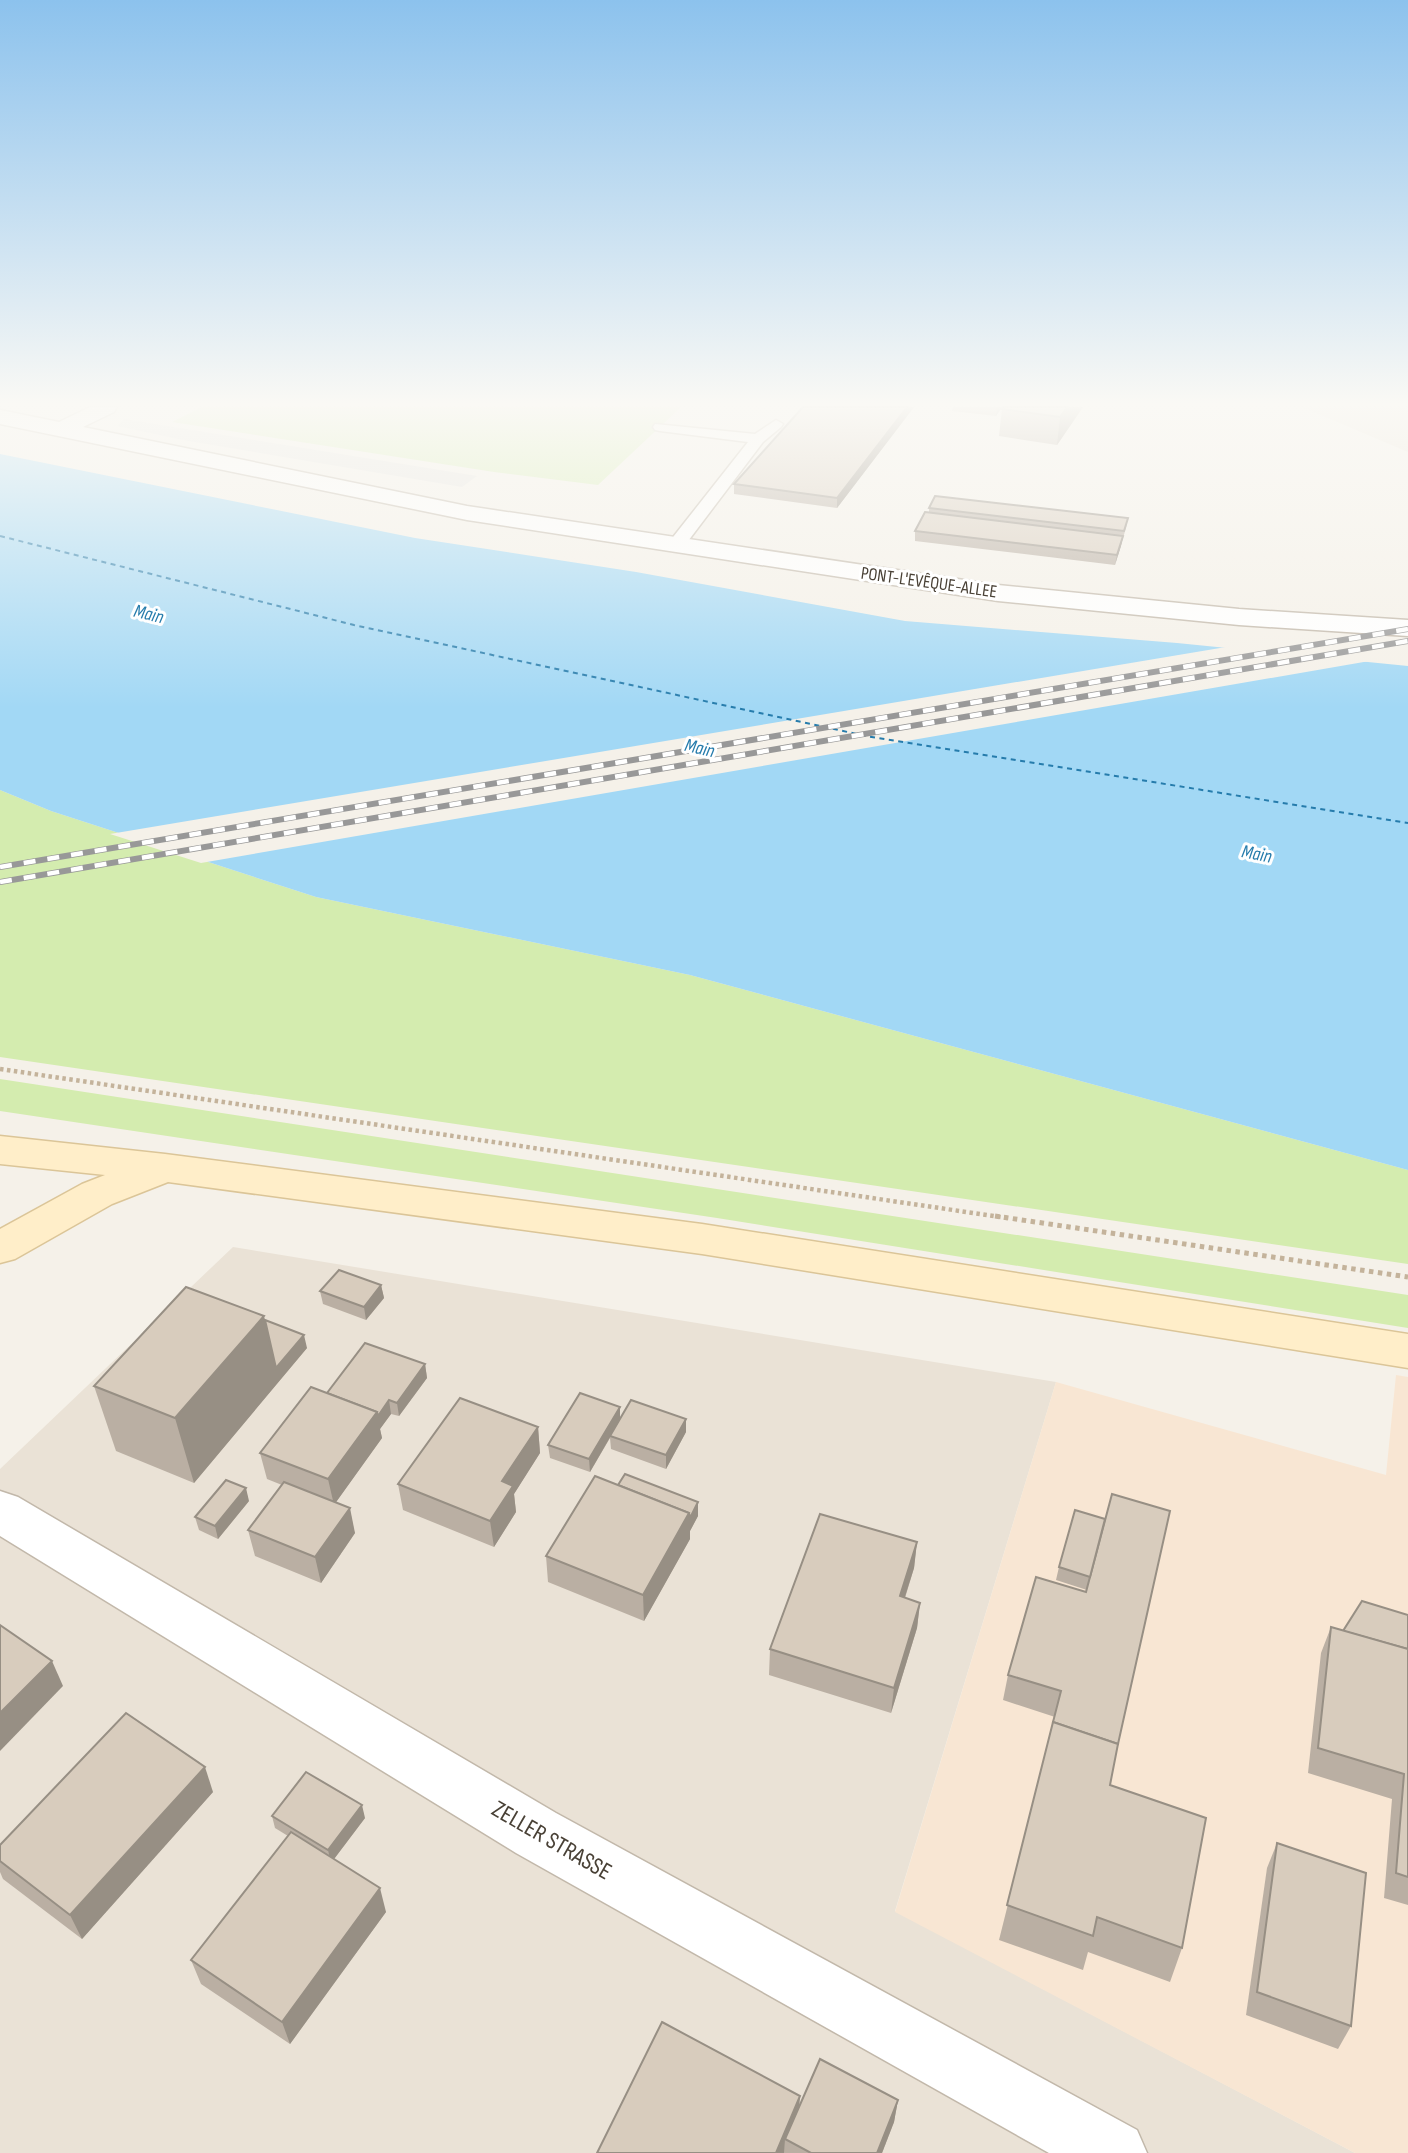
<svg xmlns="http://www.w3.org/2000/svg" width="1408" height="2153" viewBox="0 0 1408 2153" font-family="'Sofia Sans Condensed',sans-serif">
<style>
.residential{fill:#eae2d6}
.commercial{fill:#f8e6d3}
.green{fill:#d4ecaf}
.parking{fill:#e6e4e0}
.water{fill:#a2d8f5}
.pier{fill:#f5f1e9}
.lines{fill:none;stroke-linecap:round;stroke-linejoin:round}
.ferry{stroke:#267cac;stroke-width:2;stroke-dasharray:5 4.5;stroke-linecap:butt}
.service-casing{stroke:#c2b8aa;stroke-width:3}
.minor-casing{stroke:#c2b8aa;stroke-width:3}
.tertiary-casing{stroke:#c2b8aa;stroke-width:3}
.secondary-casing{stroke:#dbc598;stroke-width:3}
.path-far1{stroke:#c4b39b;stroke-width:4.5;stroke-dasharray:3.5 3.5;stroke-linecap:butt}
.path{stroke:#c4b39b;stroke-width:5;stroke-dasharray:4.5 4.5;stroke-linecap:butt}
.service{fill:#fff;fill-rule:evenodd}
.minor{fill:#fff;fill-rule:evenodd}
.tertiary{fill:#fff;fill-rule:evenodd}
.secondary{fill:#ffeec9;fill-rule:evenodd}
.rail-casing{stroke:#989898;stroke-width:6}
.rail{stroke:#fff;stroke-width:4.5;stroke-dasharray:12;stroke-linecap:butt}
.wall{fill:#baafa3}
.shaded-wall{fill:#978f84}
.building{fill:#d8ccbd;stroke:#978f84;stroke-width:2}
.labels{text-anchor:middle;stroke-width:6;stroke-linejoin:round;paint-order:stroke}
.far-street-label{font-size:18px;fill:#494136;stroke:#fff}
.far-water-label{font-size:19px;font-style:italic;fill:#267cac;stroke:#fff}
.near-street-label{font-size:24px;fill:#494136;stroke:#fff}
</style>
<rect width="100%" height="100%" fill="#f5f1e9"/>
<g class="residential">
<path d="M1302,407h106v45z"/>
<path d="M233,1247l823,135 -161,529 460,242h-1355v-684z"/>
</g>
<path class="commercial" d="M1396,1375l12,2v776h-53l-460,-241 161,-530 330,93z"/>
<g class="green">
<path d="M202,407h479l-83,78 -104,-13 -322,-50z"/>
<path d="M0,790l51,21 265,86 374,78 718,195v94l-1408,-207z"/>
<path d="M0,1079l1408,216v33l-691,-110 -717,-107z"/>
</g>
<path class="parking" d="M124,419l353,57 -15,11 -279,-47 -66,-14z"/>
<path class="water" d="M0,454l415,84 221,34 269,49 272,22 231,23v504l-718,-195 -374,-78 -265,-86 -51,-21z"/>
<path class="pier" d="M1238,645l143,14 -1180,204 -91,-29z"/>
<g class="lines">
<path class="ferry" d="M0,536l354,89 512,111 542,87"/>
<g class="service-casing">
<path id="service" d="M776,420l7,4 -2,3 -18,15 -81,107h-12l-3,-4 3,-4 78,-99 -88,-11 -5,-1 -2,-3 2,-3 100,10z"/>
</g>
<g class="minor-casing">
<path id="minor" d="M90,407h27l-3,5 -31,15 384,79 531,79 241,24 169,11v16l-169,-11 -241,-24 -322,-49 -209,-32 -467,-96v-14l59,12z"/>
</g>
<g class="tertiary-casing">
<path id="tertiary" d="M0,1491l18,6 538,316 581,317 10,23h-98l-533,-300 -516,-317z"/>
</g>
<g class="secondary-casing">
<path id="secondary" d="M0,1136l165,18 537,70 706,110v34l-706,-114 -534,-72 -56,22 -97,55 -15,4v-34l82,-45 23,-9 -105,-11z"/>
</g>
<path class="path-far1" d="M0,1069l1007,149"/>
<path class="path" d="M995,1216l413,61"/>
<use href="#service" class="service"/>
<use href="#minor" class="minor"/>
<use href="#tertiary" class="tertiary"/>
<use href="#secondary" class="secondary"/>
<g class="rail-casing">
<g id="rail">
<path d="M0,867l1408,-238"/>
<path d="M0,882l1408,-241"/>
</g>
</g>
<use href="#rail" class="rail"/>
</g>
<g class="wall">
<path d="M914,407l-77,101 -103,-14v-10z"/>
<path d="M953,407h49l-6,9 -44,-5z"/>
<path d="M1083,407l-26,38 -58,-9 3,-27z"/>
<path d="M929,508l199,10 -2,10 -11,37 -200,-24v-10l14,-18z"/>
<path d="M381,1285l3,13 -18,22 -43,-16 -3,-13z"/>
<path d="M265,1320l42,28 -113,135 -78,-32 -22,-65z"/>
<path d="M425,1364l2,14 -28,38 -8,-2 -11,15 2,9 -46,64 19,31 -34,50 -66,-27 -7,-26 34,-45 -15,-6 -7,-26 67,-60z"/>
<path d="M620,1418l66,1v13l-20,37 -55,-20 -1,-11 -20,34 -40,-14 -2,-13z"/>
<path d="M538,1427l2,26 -26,41 2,18 -22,35 -91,-37 -5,-26z"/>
<path d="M618,1485l80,17v14l-8,15v8l-46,82 -96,-39 -2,-26z"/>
<path d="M249,1501l-31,38 -19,-9 -4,-13z"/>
<path d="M1105,1519l13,225 -8,41 72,163 -12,34 -82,-30 -5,18 -84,-30 56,-223 -52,-17 5,-25 78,-83 1,-2 -31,-10 3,-13z"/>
<path d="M917,1542l-3,26 -9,30 15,5 -3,25 -26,85 -122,-38 1,-26z"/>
<path d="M1408,1615v290l-24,-7 8,-99 -84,-26 13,-120 10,-26 12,4z"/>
<path d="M213,1792l-131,147 -79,-60 -3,-7v-27z"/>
<path d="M272,1816l93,2 -31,41 52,53 -96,132 -89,-60 -10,-24 97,-124 -13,-8z"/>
<path d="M1277,1843l74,183 -13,23 -92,-34 21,-147z"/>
<path d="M898,2100l-4,22 -12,31h-285l203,-48z"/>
</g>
<g class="shaded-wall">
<path d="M907,407h7l-77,101v-10z"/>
<path d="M997,407h5l-6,9z"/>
<path d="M1067,407h16l-26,38 3,-28z"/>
<path d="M1123,536l-2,10 -6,19 2,-10z"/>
<path d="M381,1285l3,13 -18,22 -2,-13z"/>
<path d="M264,1316l12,52 28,-33 3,13 -113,135 -19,-65z"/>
<path d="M425,1364l2,14 -28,38 -2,-13z"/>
<path d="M389,1400l2,14 -11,15 2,9 -48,67 -6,-26 49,-67z"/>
<path d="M620,1407v13l-30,52 -1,-13z"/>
<path d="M686,1419v13l-20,37v-14z"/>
<path d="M538,1427l2,26 -26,41 2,18 -22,35 -4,-26 12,-40z"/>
<path d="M246,1488l3,13 -31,38 -3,-13z"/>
<path d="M698,1502v14l-8,15v8l-46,82 -1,-26 46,-82z"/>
<path d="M350,1508l5,25 -34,50 -6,-26z"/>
<path d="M917,1542l-3,26 -17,54 3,-26z"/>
<path d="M920,1603l-3,25 -26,85 3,-25z"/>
<path d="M52,1661l11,25 -63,65v-38z"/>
<path d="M205,1767l8,25 -131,147 -12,-24z"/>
<path d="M362,1805l3,13 -34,45 -3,-13z"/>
<path d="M380,1888l6,24 -96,132 -8,-22z"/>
<path d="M800,2096l-2,32 -13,11 -1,14h-8z"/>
<path d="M898,2100l-4,22 -12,31h-5z"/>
</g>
<g class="building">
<path d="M803,407h104l-70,91 -103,-14z"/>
<path d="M1004,407h63l-7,10 -58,-8z"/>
<path d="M935,496l193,22 -4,13 -195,-23z"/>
<path d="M925,512l198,24 -6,19 -202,-24z"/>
<path d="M339,1270l42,15 -17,22 -44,-16z"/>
<path d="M186,1287l78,29 -89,102 -81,-32z"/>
<path d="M265,1320l39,15 -28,33z"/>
<path d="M365,1343l60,21 -28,39 -8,-3 -11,16 -1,-4 -50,-19z"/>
<path d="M311,1387l66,25 -49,67 -68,-26z"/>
<path d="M580,1393l40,14 -31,52 -41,-14z"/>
<path d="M460,1398l78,29 -36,54 11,5 -23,35 -92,-37z"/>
<path d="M631,1400l55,19 -20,36 -56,-19z"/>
<path d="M625,1474l73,28 -8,16 -1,-5 -71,-28z"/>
<path d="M595,1476l94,37 -46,82 -97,-39z"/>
<path d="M226,1480l20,8 -31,38 -20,-9z"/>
<path d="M284,1482l66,26 -35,49 -67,-27z"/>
<path d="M1112,1494l58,17 -52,233 -65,-22 8,-31 -53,-16 28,-98 50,15z"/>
<path d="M1075,1510l30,9 -15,58 -31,-10z"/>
<path d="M820,1514l97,28 -17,54 20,7 -26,85 -124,-39z"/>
<path d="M1362,1601l46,14v34l-65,-18z"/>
<path d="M0,1625l52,36 -52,52z"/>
<path d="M1331,1627l77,22v228l-12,-4 8,-99 -86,-26z"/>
<path d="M126,1713l79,54 -135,148 -70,-54v-16z"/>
<path d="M1053,1722l65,22 -8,41 96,33 -24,130 -85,-31 -4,19 -86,-31z"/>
<path d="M306,1772l56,33 -34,45 -56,-34z"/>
<path d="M291,1832l89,56 -98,134 -91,-62z"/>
<path d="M1277,1843l89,30 -15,153 -94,-34z"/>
<path d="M662,2022l138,74 -24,57h-179z"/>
<path d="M820,2059l78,41 -21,53h-66l-26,-14z"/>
</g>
<linearGradient id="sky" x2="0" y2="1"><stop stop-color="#8cc2ed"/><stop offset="0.57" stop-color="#faf9f5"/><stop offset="1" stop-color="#faf9f5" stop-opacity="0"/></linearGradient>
<rect width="1408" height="708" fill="url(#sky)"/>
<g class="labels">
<g class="far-street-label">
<text transform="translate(929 582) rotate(8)" y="6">PONT-L'EVÊQUE-ALLEE</text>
</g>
<g class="far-water-label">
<text transform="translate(149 613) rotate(14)" y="7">Main</text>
<text transform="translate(700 747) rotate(13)" y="7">Main</text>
<text transform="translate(1257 853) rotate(11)" y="7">Main</text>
</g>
<g class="near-street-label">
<text transform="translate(552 1840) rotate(30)" y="8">ZELLER STRASSE</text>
</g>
</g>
</svg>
